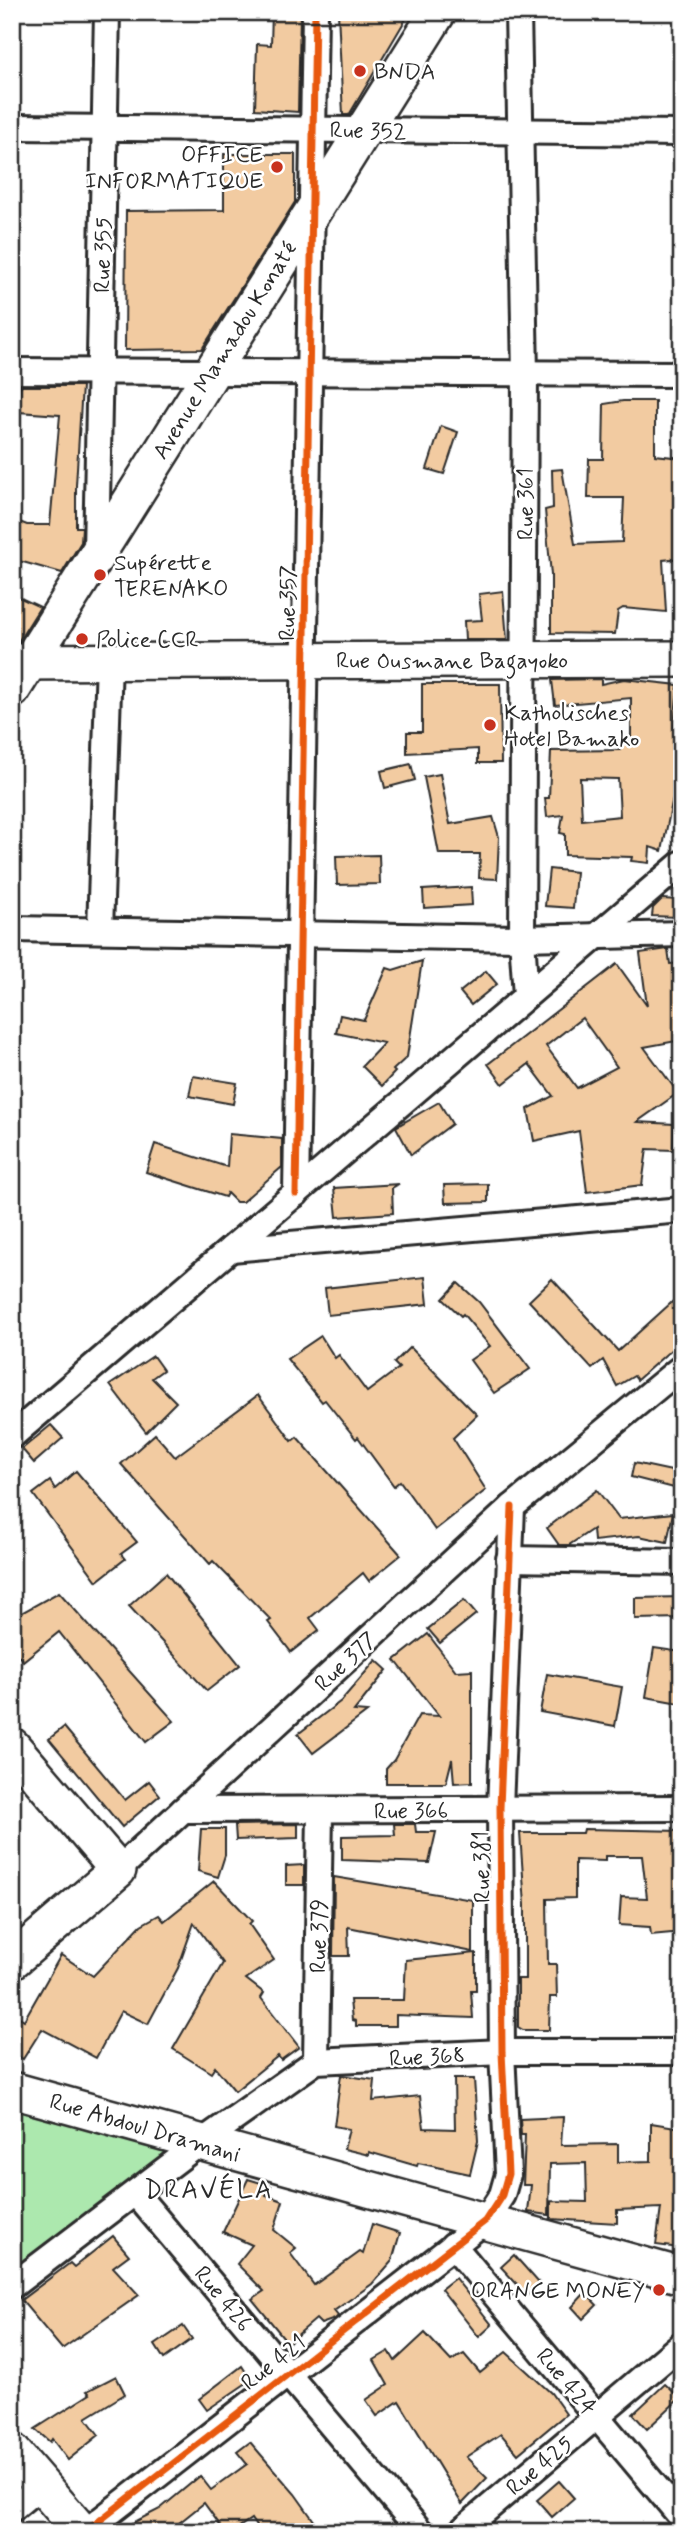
<svg xmlns="http://www.w3.org/2000/svg" width="694" height="2544" viewBox="0 0 694 2544" font-family="Mynerve,sans-serif">
<style>
.green{fill:#ace8ae;stroke:#6c8a6c;stroke-width:2}
.building{fill:#f2cba1;stroke:#2b2b2b;stroke-width:2;fill-rule:evenodd}
.lines{fill:none;stroke-linecap:round;stroke-linejoin:round}
.street-casing{stroke:#2b2b2b;stroke-width:30}
.secondary-casing{stroke:#2b2b2b;stroke-width:40}
.street{stroke:#fff;stroke-width:24}
.secondary{stroke:#fff;stroke-width:35}
.cycleway-casing{stroke:#fff;stroke-width:11}
.cycleway{stroke:#e8590c;stroke-width:7}
.poi-dot{fill:#c8321e;stroke:#fff;stroke-width:2.5}
.labels{text-anchor:middle;stroke-width:5;stroke-linejoin:round;paint-order:stroke}
.poi-label{font-size:23px;fill:#2b2b2b;stroke:#fff;text-anchor:start}
.street-label{font-size:23px;fill:#2b2b2b;stroke:#fff}
.quarter-label{font-size:26px;letter-spacing:2px;fill:#2b2b2b;stroke:#fff}
</style>
<rect width="100%" height="100%" fill="#fff"/>
<filter id="ink" filterUnits="userSpaceOnUse"><feTurbulence type="fractalNoise" baseFrequency=".0143" numOctaves="2"/><feDisplacementMap in="SourceGraphic" scale="14" xChannelSelector="R" yChannelSelector="G"/><feConvolveMatrix kernelMatrix="1 2 1 2 8 2 1 2 1" color-interpolation-filters="sRGB"/></filter>
<g filter="url(#ink)">
<path class="green" d="M12,2090l188,53 -188,140z"/>
<g class="building">
<path d="M272,12h28l-2,100 -43,-3 2,-65 14,1z"/>
<path d="M338,12h72l-61,103h-6z"/>
<path d="M224,154h71v48l-93,147 -77,1 1,-139 98,-1z"/>
<path d="M20,386h62l-6,99v42h6l-1,15 -19,31 -50,-14v-40l15,6h23l10,-110 -41,-3z"/>
<path d="M623,401h32v54l27,3v100l-19,2 3,52 -43,-4 -5,3 -3,23 -64,-1v-58l-6,-65 8,-2 -1,-38 10,-1 13,75 47,-2 2,-44h-36l1,-39h14l1,-55z"/>
<path d="M441,426l17,6 -14,42 -17,-5z"/>
<path d="M503,591l4,49h-42l-1,-19 18,-1 -3,-26z"/>
<path d="M12,594l28,13 -22,35h-6z"/>
<path d="M601,679v5l23,-5 54,6 -4,42h7l1,27 -20,97 -12,-4 -1,16 -18,-2 1,-4 -67,-2v-21l-5,-1 3,-18 -16,2 -2,-19h4l2,-47 69,-1v-9h11v-43l-76,7 -3,-25zM580,778l38,1 2,37 -38,4z"/>
<path d="M422,684h78l1,79h-23v-14l-71,4v-21h15z"/>
<path d="M411,764l4,16 -30,8 -4,-17z"/>
<path d="M440,774l10,50 43,-7 6,20 -2,42 -18,-1 1,-24h-41l-15,-77z"/>
<path d="M379,855l1,29 -43,1 -1,-29z"/>
<path d="M549,869l27,3 -3,36 -28,-2z"/>
<path d="M471,887l1,18 -48,3 -1,-18z"/>
<path d="M662,899l16,1v17l-26,-1 1,-8z"/>
<path d="M668,949l2,15 12,-1v77l-38,7 34,46 -41,29 37,2 -1,26 -26,-1 -5,36 -55,7 -8,-61 -45,10 -6,-32 25,-13 -24,-32 -26,20 -15,-20 129,-100 30,42 -7,-53zM582,1018l35,49 -40,21 -31,-42z"/>
<path d="M422,961l-15,96 -14,13 2,2 -13,14 -20,-20 22,-23 -48,-10 4,-18 24,5 23,-52 6,2z"/>
<path d="M486,971l11,13 -26,21 -11,-13z"/>
<path d="M193,1076l44,7 -4,21 -44,-8z"/>
<path d="M439,1102l13,22 -41,31 -15,-28z"/>
<path d="M229,1134l53,5v28l-40,35h-6l-9,-9 -2,4 -79,-25 9,-28 72,23z"/>
<path d="M399,1184l-7,4 1,25 -56,4 -3,-29z"/>
<path d="M488,1184v18l-43,1 -1,-18z"/>
<path d="M425,1277l3,27 -100,11 -3,-27z"/>
<path d="M552,1279l66,72 64,-58v47l-45,40 -3,-4 -17,10 -14,-26 -11,9 -63,-68z"/>
<path d="M458,1283l21,19 51,67 -36,24 -24,-33 20,-14 -27,-32 -2,2 -18,-17z"/>
<path d="M321,1336l14,22 4,-3 28,37 32,-24 -5,-5 16,-16 67,68 -24,23 33,52 -51,40 -35,-49 -6,5 -36,-49 -2,2 -31,-39 -3,2 -35,-43z"/>
<path d="M153,1356l10,14 -11,8 24,24 -30,30 -36,-47z"/>
<path d="M258,1395l34,46 5,-4 104,118 -32,26 -6,-8 -53,45 9,12 -28,22 -23,-30 3,-2 -58,-59 -3,3 -89,-100 34,-30 20,23z"/>
<path d="M51,1425l12,13 -29,25 -12,-14z"/>
<path d="M634,1463l47,10 -3,16 -47,-12z"/>
<path d="M76,1471l61,71 -16,12 4,5 -28,22 -64,-87 17,-13 5,8z"/>
<path d="M597,1490l22,29 54,-6 -6,29 -28,-6 -45,5 -1,-12 -24,16h-10l-12,-17z"/>
<path d="M166,1573l74,92 -33,26 -78,-85z"/>
<path d="M59,1592l115,129 -28,21 -87,-110 -36,29 -11,-13v-30z"/>
<path d="M682,1597v21l-47,1v-21z"/>
<path d="M464,1600l12,14 -36,29 -12,-14z"/>
<path d="M428,1634l28,37 16,-1v112l-18,1 -2,-24 -6,24h-60v-14l8,-9 25,-45 20,1 -44,-56z"/>
<path d="M654,1648l28,4 -3,51 -33,-6z"/>
<path d="M376,1660l11,10 -33,41 13,1 -54,41 -15,-19 43,-33z"/>
<path d="M547,1674l75,13 -7,39 -75,-14z"/>
<path d="M64,1727l61,73 24,-19 11,14 -38,32 -73,-88z"/>
<path d="M298,1824v14l-62,2 -1,-15z"/>
<path d="M394,1824h21l1,8h20l-7,31 -87,-3v-24l53,-1z"/>
<path d="M201,1829h24v26l-7,22 -20,-6z"/>
<path d="M584,1829l98,2v101l-31,3 -1,-8 -31,-2 2,-28 26,1 -5,-42h-37v5l-30,-1v38l-28,1 1,65h8l1,33h-7l-1,33h-26l-5,-3v-48h7v-74l-5,-72h63z"/>
<path d="M304,1865v20h-18v-19z"/>
<path d="M334,1877l139,23v52l-125,-25 1,29h-16z"/>
<path d="M214,1881l38,40 -3,3 25,36 -28,19 18,14 -3,5 38,49 -18,13 -3,-4 -43,35 -20,-24 -4,6 -38,-24 50,-86 -29,-40 -16,45 -30,56 -27,-13 -25,47 -54,-29 -19,30 -11,-7v-40l12,8 37,-65 32,21 48,-51 18,-10 5,6z"/>
<path d="M476,1953v38h-5l2,27 -77,-3v11h-40v-5l-4,-1 -2,-20h54l2,-40z"/>
<path d="M341,2075l34,5 -2,21 47,-5 4,32 31,1 -1,-50h20l4,62 -8,33 -52,-11 -1,3 -48,-14v3l-25,-6 5,-20 -15,-3z"/>
<path d="M563,2117l-2,28 57,-1v18l33,-1v-38l31,5 -2,120 -24,-3 5,-37 -44,2v13l-66,-4v-18l36,1 -1,-39 -36,1 -1,51 -21,-3 3,-27h-8l2,-50h-4l-1,-16z"/>
<path d="M248,2179l23,7 -5,9 17,6 -9,29 22,18 -6,5 24,32 46,-33 3,2 9,-30 28,9 -8,28 -20,23 -38,27 4,5 -3,3 -14,5 -5,-5 -28,24 -36,-44 12,-8 -27,-27 15,-19 -29,-13z"/>
<path d="M113,2236l16,19 -16,12 26,28 -77,54 -41,-49 49,-37 4,4z"/>
<path d="M514,2255l25,28 -12,12 -26,-28z"/>
<path d="M455,2278l37,47 -13,12 -38,-48z"/>
<path d="M585,2293l12,12 -14,14 -11,-12z"/>
<path d="M183,2326l9,13 -28,20 -9,-14z"/>
<path d="M425,2333l26,28 13,-7 16,19 26,-21 45,41 15,21 -48,40 -17,-20 -35,23 21,21 -25,26 -63,-103 -22,15 -11,-16 22,-15 -14,-25 15,-9 6,10z"/>
<path d="M242,2366l9,14 -44,30 -8,-11z"/>
<path d="M116,2376l9,18 -39,24 13,17 -31,25 -16,-21 -2,3 -15,-13 55,-35 -3,-3z"/>
<path d="M665,2384l15,14 -33,31 -14,-15z"/>
<path d="M250,2442l45,52 27,38h-62l-9,-13 -19,13h-7l-21,-29 -25,20 4,9h-68l45,-23 40,-33 11,14 36,-26 -10,-12z"/>
<path d="M559,2481l15,17 -22,19 -15,-17z"/>
</g>
<g class="lines">
<g class="street-casing">
<g id="street">
<path d="M518,12l7,362 -3,564 4,58"/>
<path d="M12,127l670,6"/>
<path d="M12,371l670,3"/>
<path d="M96,552l11,-540"/>
<path d="M12,929l510,9 160,-4"/>
<path d="M100,930l9,-269"/>
<path d="M296,1194l19,-1182"/>
<path d="M231,1249l451,-39"/>
<path d="M12,1436l670,-573"/>
<path d="M509,1559l173,3"/>
<path d="M183,1810l499,-2"/>
<path d="M118,1870l394,-363 170,-140"/>
<path d="M316,2061l4,-249"/>
<path d="M136,2194l285,338"/>
<path d="M453,2245l229,273"/>
<path d="M12,2286l188,-143 116,-82 186,-9h180"/>
<path d="M12,2509l29,-24"/>
<path d="M85,2532l400,-311 17,-26 6,-21 -6,-122 -2,-244 12,-301"/>
<path d="M460,2532l222,-188"/>
</g>
</g>
<g class="secondary-casing">
<g id="secondary">
<path d="M13,662l669,-3"/>
<path d="M12,690l426,-678"/>
<path d="M12,1746l106,124 -106,91"/>
<path d="M12,2090l670,186"/>
<path d="M12,2451l70,81"/>
</g>
</g>
<use href="#street" class="street"/>
<use href="#secondary" class="secondary"/>
<g class="cycleway-casing">
<g id="cycleway">
<path d="M296,1194l19,-1182"/>
<path d="M85,2532l400,-311 17,-26 6,-21 -6,-122 -2,-244 12,-301"/>
</g>
</g>
<use href="#cycleway" class="cycleway"/>
</g>
</g>
<g class="poi-dot">
<circle cx="360" cy="71" r="7"/>
<circle cx="277" cy="167" r="7"/>
<circle cx="100" cy="575" r="7"/>
<circle cx="82" cy="639" r="7"/>
<circle cx="490" cy="725" r="7"/>
<circle cx="659" cy="2290" r="7"/>
</g>
<g class="labels">
<g class="poi-label">
<text x="374" y="79">BNDA</text>
<text x="263" y="162" text-anchor="end">OFFICE<tspan x="263" dy="26">INFORMATIQUE</tspan></text>
<text x="114" y="570">Supérette<tspan x="114" dy="26">TERENAKO</tspan></text>
<text x="96" y="647">Police CCR</text>
<text x="504" y="720">Katholisches<tspan x="504" dy="26">Hotel Bamako</tspan></text>
<text x="645" y="2298" text-anchor="end">ORANGE MONEY</text>
</g>
<g class="street-label">
<text transform="translate(368 130) rotate(1)" y="8">Rue 352</text>
<text transform="translate(102 255) rotate(-89)" y="8">Rue 355</text>
<text transform="translate(224 350) rotate(-58)" y="8">Avenue Mamadou Konaté</text>
<text transform="translate(525 504) rotate(-90)" y="8">Rue 361</text>
<text transform="translate(287 603) rotate(-89)" y="8">Rue 357</text>
<text x="452" y="668">Rue Ousmane Bagayoko</text>
<text transform="translate(345 1661) rotate(-43)" y="8">Rue 377</text>
<text transform="translate(411 1810) rotate(-1)" y="8">Rue 366</text>
<text transform="translate(481 1867) rotate(-91)" y="8">Rue 381</text>
<text transform="translate(318 1936) rotate(-89)" y="8">Rue 379</text>
<text transform="translate(427 2056) rotate(-3)" y="8">Rue 368</text>
<text transform="translate(145 2127) rotate(16)" y="8">Rue Abdoul Dramani</text>
<text transform="translate(224 2298) rotate(50)" y="8">Rue 426</text>
<text transform="translate(273 2362) rotate(-38)" y="8">Rue 421</text>
<text transform="translate(567 2381) rotate(50)" y="8">Rue 424</text>
<text transform="translate(539 2465) rotate(-40)" y="8">Rue 425</text>
</g>
<g class="quarter-label">
<text x="209" y="2198">DRAVÉLA</text>
</g>
</g>
<rect width="694" height="2544" fill="none" stroke="#fff" stroke-width="42"/>
<rect x="21" y="21" width="652" height="2502" fill="none" stroke="#2b2b2b" stroke-width="2.5" filter="url(#ink)"/>
</svg>
